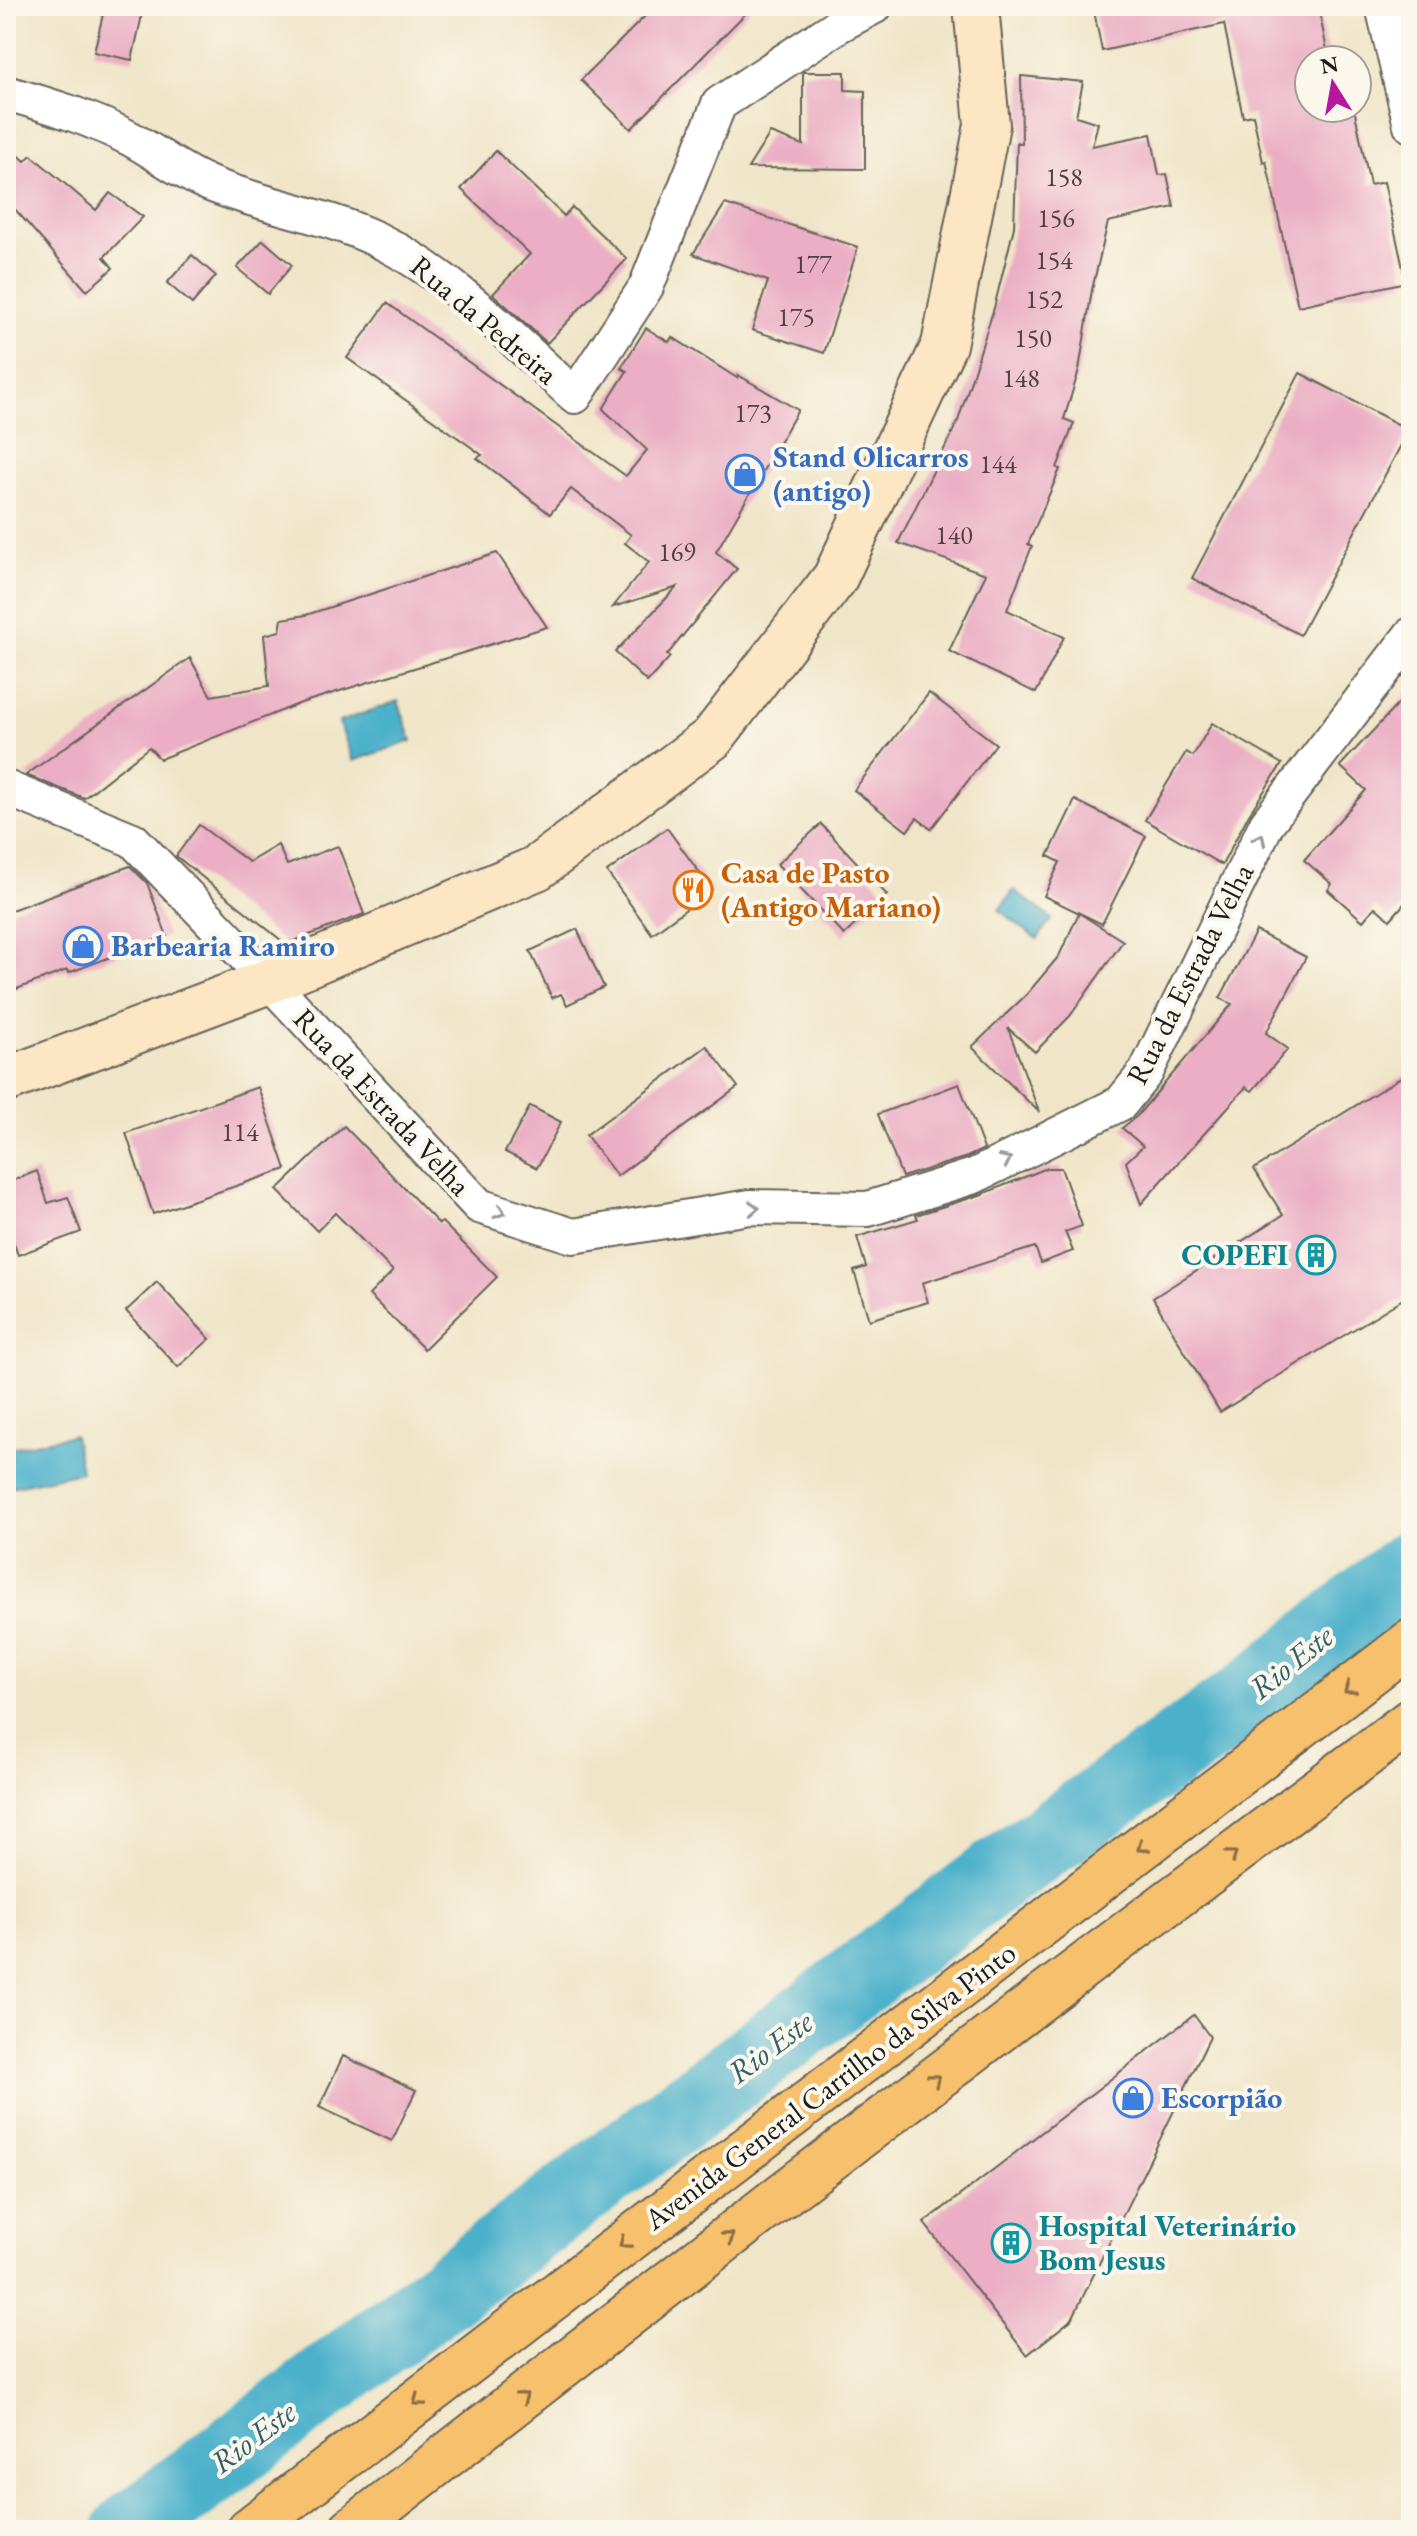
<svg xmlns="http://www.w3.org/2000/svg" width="1417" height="2536" viewBox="0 0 1417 2536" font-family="'EB Garamond',serif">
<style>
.water{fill:#4cb1cb;stroke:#346674;stroke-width:2}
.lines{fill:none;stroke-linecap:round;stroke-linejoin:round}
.river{stroke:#4cb1cb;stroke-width:74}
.building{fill:#ebaec4}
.street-casing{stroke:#666258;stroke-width:38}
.secondary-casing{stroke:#666258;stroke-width:48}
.primary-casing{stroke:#666258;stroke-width:48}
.street{stroke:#fff;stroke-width:34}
.secondary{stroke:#fce6c4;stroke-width:44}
.primary{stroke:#f7c06c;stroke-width:44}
.oneway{stroke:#999}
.oneway2{stroke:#8a6e44}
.labels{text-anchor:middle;stroke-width:8;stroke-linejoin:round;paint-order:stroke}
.number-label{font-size:26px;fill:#504046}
.street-label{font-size:30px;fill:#1c1c1c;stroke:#fbf7ec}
.shop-label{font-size:30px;font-weight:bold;fill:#366cbe;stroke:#fbf7ec;text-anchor:start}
.food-label{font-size:30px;font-weight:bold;fill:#c56008;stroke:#fbf7ec;text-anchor:start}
.culture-label{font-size:30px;font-weight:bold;fill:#0d838f;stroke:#fbf7ec;text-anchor:end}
.water-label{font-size:32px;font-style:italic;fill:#325f6b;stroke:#fbf7ec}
</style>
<rect width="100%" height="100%" fill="#fbf7ec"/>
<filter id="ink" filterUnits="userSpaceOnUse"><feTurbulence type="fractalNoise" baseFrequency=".0125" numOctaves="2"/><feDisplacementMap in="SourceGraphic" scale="16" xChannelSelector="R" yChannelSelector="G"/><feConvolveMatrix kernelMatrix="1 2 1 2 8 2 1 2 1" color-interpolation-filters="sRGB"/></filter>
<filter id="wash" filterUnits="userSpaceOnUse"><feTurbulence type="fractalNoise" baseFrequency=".006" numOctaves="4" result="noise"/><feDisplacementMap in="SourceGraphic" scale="32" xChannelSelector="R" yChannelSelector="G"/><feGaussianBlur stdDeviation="1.8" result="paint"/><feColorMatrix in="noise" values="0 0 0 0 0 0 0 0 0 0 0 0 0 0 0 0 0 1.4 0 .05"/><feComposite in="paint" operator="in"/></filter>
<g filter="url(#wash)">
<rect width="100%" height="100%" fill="#f0e5c8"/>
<g class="water">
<path d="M398,701l14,40 -59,20 -14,-39z"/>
<path d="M1014,890l38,29 -15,20 -38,-29z"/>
<path d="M74,1435l7,37 -71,15 -4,-17v-21z"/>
</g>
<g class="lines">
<path class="river" d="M130,2530l866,-654 252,-178 163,-132"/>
</g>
<g id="blocks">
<g class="building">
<path d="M105,6h39l-12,54 -38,-8z"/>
<path d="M655,6h98l-122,123 -50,-49z"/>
<path d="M1093,6h225l11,54h-20v48h45l16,77 14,-3 22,100 -108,24 -32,-145 -3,1 -10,-47 -10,2 -19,-93 -122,27z"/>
<path d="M803,72h42v18l20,1v78l-117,-1 22,-35 33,12z"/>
<path d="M1021,76l62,6 -7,34 22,7 -6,23 59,-12 8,41 8,-1 7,33 -66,15 -16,68 -13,80 -15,49 10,4 -17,45 3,1 -32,75 4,2 -25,64 57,27 -28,56 -87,-42 37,-77 -88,-31 60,-122 36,-113 20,-81 3,-85 5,2z"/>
<path d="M6,144l19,17 6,-6 65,55 14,-17 33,24 -39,40 9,11 -26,23 -81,-92z"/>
<path d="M496,151l68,65 8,-9 55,52 -80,84 -54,-49 37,-40 -69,-65z"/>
<path d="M725,204l133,43 -34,106 -72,-23 16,-49 -75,-27z"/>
<path d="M263,240l29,25 -24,29 -31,-26z"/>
<path d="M192,255l24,21 -24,28 -25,-21z"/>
<path d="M387,303l239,173 21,-26 -44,-41 24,-38 -6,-3 25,-40 23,14 3,-5 65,41 1,-3 60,35 -82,142 21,17 -70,86 3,2 -23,25 -32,-30 62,-65 -64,20 36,-45 -24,-19 6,-8 -60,-46 -21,25 -73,-56 5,-3 -135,-97z"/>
<path d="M1300,373l109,57 -109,205 -108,-57z"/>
<path d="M497,553l50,74 -246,76 -141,56 -11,-12 -65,51 -58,-23 164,-117 21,38 58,-10 -5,-51 16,-4 2,-12 24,-4z"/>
<path d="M1411,690v206l-21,24 -15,-13 -12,14 -35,-31 4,-6 -28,-24 62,-70 -26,-24z"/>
<path d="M929,693l67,51 -65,85 -14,-11 -10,13 -53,-41z"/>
<path d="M1212,723l70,41 -33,50 -27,51 -77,-45 41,-68 7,4z"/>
<path d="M1075,800l71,36 -44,88 -58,-28 16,-34 -12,-6z"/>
<path d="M821,824l66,71 -43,40 -67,-71z"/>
<path d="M199,825l50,37 29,-17 9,20 51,-19 26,68 -78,30 -110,-88z"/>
<path d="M667,828l45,62 -60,44 -45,-62z"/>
<path d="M130,866l17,17 20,53 -99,37 -1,-3 -61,23v-81z"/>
<path d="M1079,913l44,28 -53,75 -35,36 -27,-24 31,84 -67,-65 55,-53 32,-38z"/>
<path d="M577,929l27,58 -37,18 -6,-11 -9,4 -22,-47z"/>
<path d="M1256,931l50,26 -40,76 22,16 -36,42 -6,-4 -105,117 -15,-42 17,-16 -21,-18 15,-12 95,-112 -12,-6z"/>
<path d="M707,1046l31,41 -121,89 -31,-41z"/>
<path d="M1411,1071v223l-191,118 -67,-114 130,-83 -29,-46z"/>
<path d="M959,1084l25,65 -17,8 -65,20 -24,-63z"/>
<path d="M258,1087l28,82 -133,45 -27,-81z"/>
<path d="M530,1106l31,16 -24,46 -32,-16z"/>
<path d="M344,1126l95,98 3,-2 55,55 -73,72 -55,-54 24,-24 -58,-58 -18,18 -40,-41z"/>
<path d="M1047,1168h14l21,58 -17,6 8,19 -32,12 -6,-16 -113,36 6,19 -59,18 -15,-49 12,-4 -9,-30 61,-18 -2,-4 64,-20z"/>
<path d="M37,1171l11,32 20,-6 13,35 -63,23 -12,-34v-38z"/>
<path d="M157,1282l53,57 -32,28 -52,-56z"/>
<path d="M1194,2015l16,22 -138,282 -45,36 -103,-132z"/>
<path d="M343,2056l73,34 -24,51 -73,-34z"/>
</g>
</g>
</g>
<g filter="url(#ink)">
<use href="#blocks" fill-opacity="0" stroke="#666258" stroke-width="2"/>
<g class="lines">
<g class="street-casing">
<g id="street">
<path d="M1383,6l28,119"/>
<path d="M6,93c43,12 85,25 125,46 26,14 51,34 79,45 54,22 113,30 166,55 77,37 137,101 199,157l71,-109 73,-183 120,-79 36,-19"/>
<path d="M6,788l127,52 136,141 210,225 94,30 177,-29 118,2 106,-33 45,-22 102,-51 25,-31 121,-249 144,-188"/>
</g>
</g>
<g class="secondary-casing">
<path id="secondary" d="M6,1080l263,-99 268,-113 175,-130 123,-160 109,-233 43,-220 -11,-119"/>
</g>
<g class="primary-casing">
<g id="primary">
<path d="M249,2530l1162,-888"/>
<path d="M351,2530l429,-333 314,-239 317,-237"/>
</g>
</g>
<use href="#street" class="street"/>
<use href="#secondary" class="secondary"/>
<use href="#primary" class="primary"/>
</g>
<defs><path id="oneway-chevron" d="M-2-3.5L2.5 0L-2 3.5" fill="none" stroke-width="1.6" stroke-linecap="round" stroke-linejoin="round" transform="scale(2)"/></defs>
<g class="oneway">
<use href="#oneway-chevron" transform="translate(1260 839) rotate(-64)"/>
<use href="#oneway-chevron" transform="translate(1006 1160) rotate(-26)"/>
<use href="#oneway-chevron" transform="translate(754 1208) rotate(-3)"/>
<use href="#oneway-chevron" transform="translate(500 1212) rotate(18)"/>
</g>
<g class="oneway2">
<use href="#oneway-chevron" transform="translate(1349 1689) rotate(143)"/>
<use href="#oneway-chevron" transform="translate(1142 1847) rotate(143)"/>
<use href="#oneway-chevron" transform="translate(1232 1855) rotate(-37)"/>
<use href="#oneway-chevron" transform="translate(935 2079) rotate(-37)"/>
<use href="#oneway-chevron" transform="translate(729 2237) rotate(-38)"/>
<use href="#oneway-chevron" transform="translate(624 2243) rotate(143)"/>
<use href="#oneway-chevron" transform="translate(523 2397) rotate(-38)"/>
<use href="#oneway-chevron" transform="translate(418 2401) rotate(143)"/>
</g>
</g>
<defs>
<g id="shop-ring" transform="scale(2)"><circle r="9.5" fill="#fbf7ec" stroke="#3f7fe0" stroke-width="1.5"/><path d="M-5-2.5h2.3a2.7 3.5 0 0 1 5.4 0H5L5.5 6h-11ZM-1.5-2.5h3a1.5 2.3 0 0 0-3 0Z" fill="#3f7fe0"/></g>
<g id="restaurant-ring" transform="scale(2)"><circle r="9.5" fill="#fbf7ec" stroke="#e8710a" stroke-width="1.5"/><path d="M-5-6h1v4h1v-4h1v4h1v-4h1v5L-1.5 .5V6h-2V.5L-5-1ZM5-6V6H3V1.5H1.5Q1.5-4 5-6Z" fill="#e8710a"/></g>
<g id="building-ring" transform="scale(2)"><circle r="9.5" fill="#fbf7ec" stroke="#0f9aa8" stroke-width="1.5"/><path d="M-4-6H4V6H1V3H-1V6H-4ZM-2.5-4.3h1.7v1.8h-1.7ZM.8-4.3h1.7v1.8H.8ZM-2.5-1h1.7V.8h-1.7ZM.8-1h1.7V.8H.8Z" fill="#0f9aa8"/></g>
</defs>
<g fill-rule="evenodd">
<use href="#shop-ring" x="745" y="474"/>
<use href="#restaurant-ring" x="693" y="890"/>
<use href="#shop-ring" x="83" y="946"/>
<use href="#building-ring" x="1316" y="1255"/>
<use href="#shop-ring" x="1133" y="2098"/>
<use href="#building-ring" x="1011" y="2243"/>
</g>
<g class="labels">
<g class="number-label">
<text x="1064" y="186">158</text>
<text x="1056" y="227">156</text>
<text x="1054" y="269">154</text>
<text x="813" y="273">177</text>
<text x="1044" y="308">152</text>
<text x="796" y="326">175</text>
<text x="1033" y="347">150</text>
<text x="1021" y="387">148</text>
<text x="753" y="422">173</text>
<text x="998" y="473">144</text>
<text x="954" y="544">140</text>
<text x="677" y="561">169</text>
<text x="240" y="1141">114</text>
</g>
<g class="street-label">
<text transform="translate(484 320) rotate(40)" y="10">Rua da Pedreira</text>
<text transform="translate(1190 974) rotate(-63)" y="10">Rua da Estrada Velha</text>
<text transform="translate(382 1102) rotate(47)" y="10">Rua da Estrada Velha</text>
<text transform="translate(830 2086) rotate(-37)" y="10">Avenida General Carrilho da Silva Pinto</text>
</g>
<g class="shop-label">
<text x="773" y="467">Stand Olicarros<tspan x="773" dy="34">(antigo)</tspan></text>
<text x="111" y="956">Barbearia Ramiro</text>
<text x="1161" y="2108">Escorpião</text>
</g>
<g class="food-label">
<text x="721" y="883">Casa de Pasto<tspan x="721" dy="34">(Antigo Mariano)</tspan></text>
</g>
<g class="culture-label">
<text x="1288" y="1265">COPEFI</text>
<text x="1039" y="2236" text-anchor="start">Hospital Veterinário<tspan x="1039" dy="34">Bom Jesus</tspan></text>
</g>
<g class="water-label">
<text transform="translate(1291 1662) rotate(-39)" y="11">Rio Este</text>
<text transform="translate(770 2047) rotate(-37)" y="11">Rio Este</text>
<text transform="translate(253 2437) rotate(-37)" y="11">Rio Este</text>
</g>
</g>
<rect width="1417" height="2536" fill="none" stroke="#fbf7ec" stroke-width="32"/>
<g transform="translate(1333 84) rotate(349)"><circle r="38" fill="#fbf7ec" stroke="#a29f99" stroke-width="2"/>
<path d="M0-6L14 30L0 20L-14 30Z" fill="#b5179e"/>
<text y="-12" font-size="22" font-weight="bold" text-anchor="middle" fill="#1c1c1c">N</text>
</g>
</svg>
